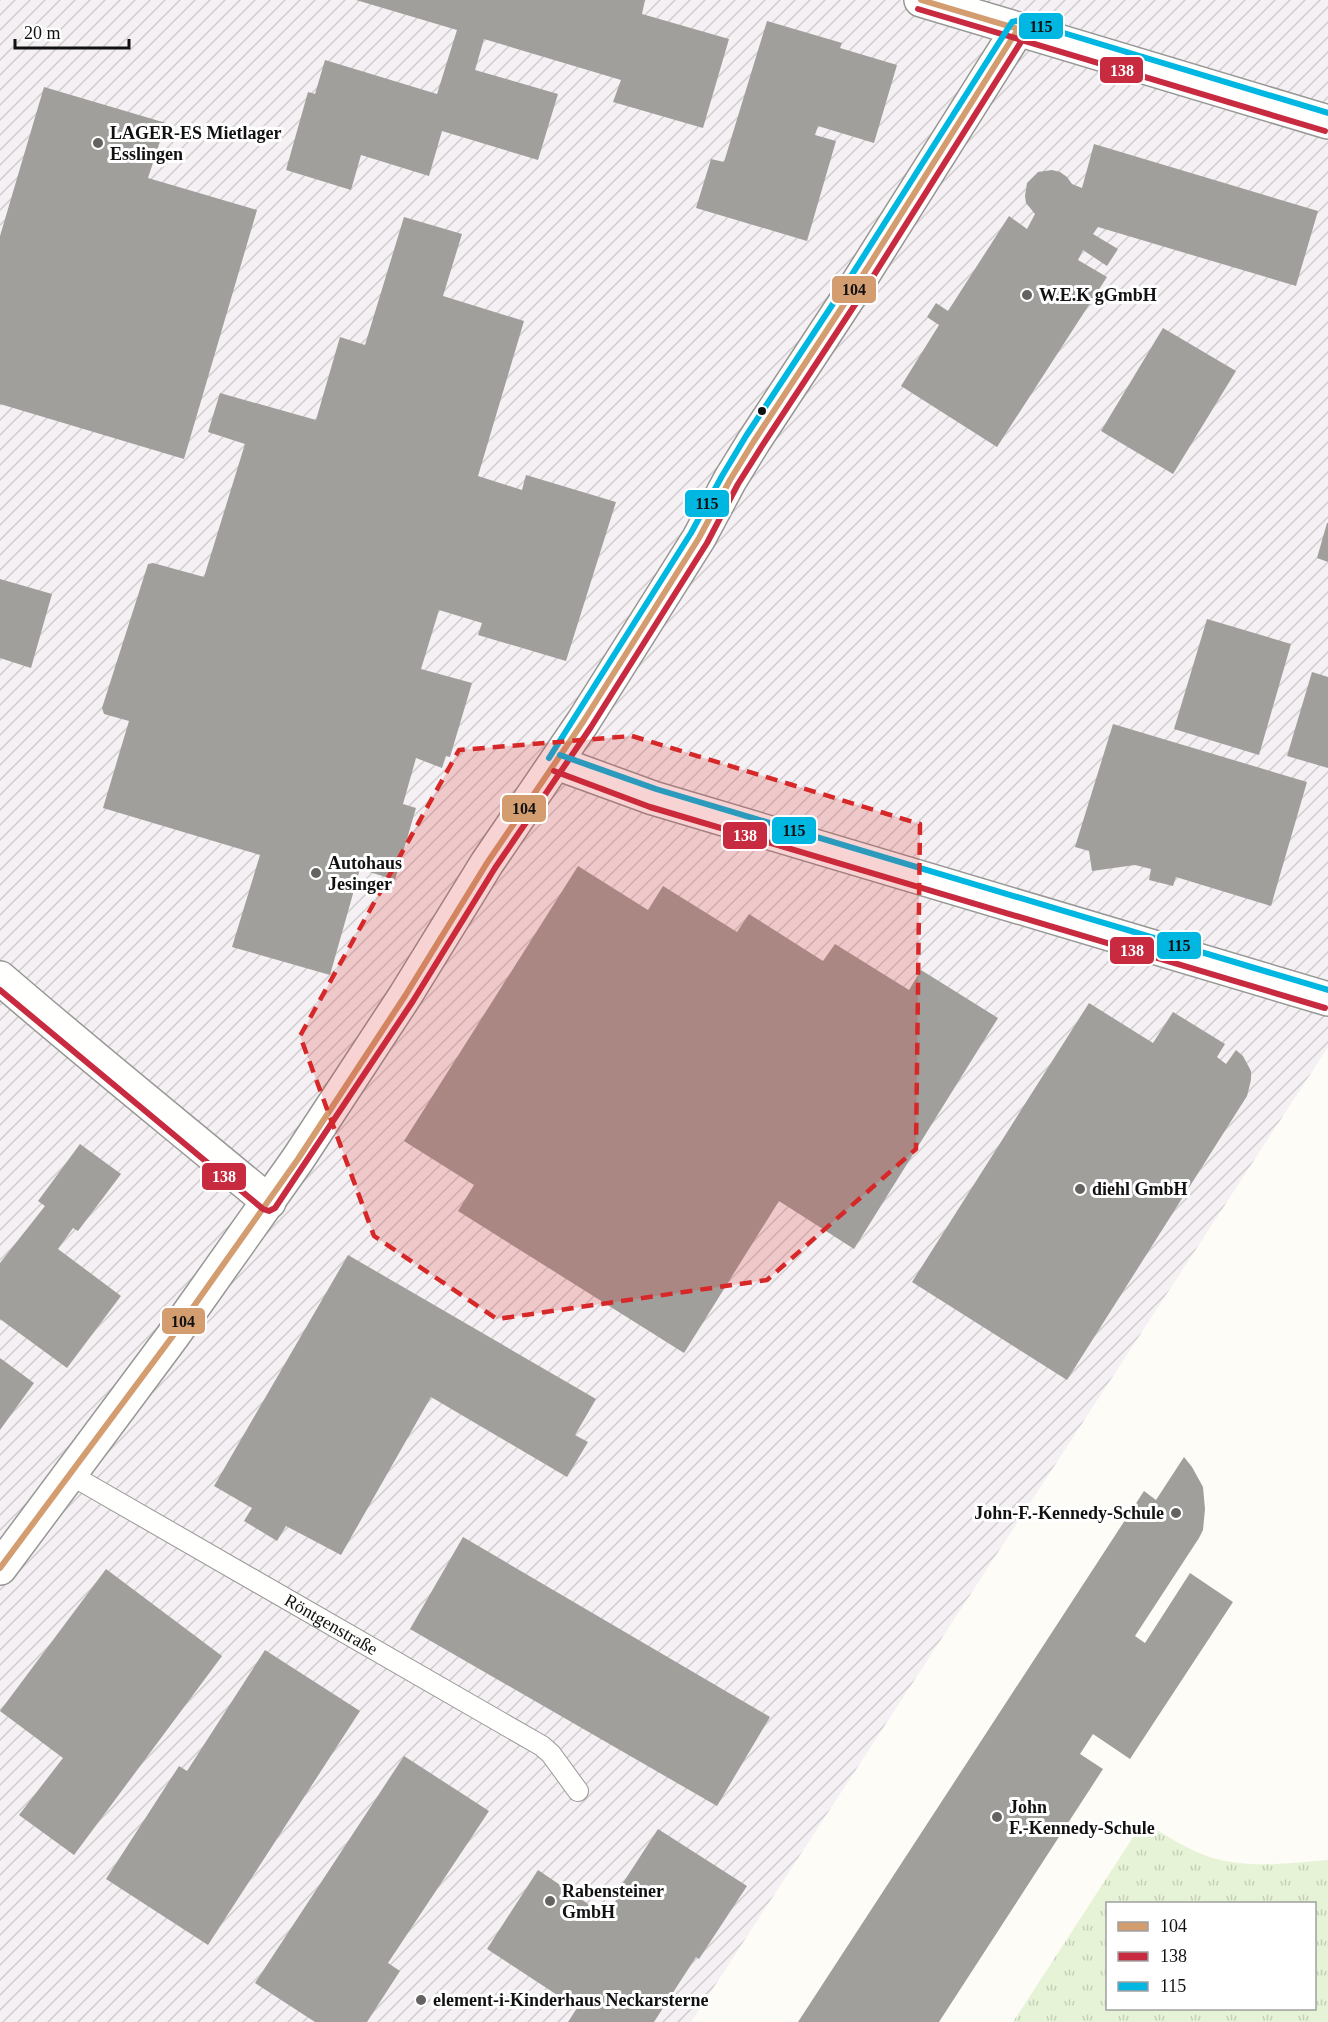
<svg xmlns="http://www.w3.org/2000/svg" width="1328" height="2022" viewBox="0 0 1328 2022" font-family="Georgia,serif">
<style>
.industrial{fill:url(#industrial-furrows)}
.grass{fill:url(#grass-tufts);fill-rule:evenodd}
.building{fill:#a19f9c}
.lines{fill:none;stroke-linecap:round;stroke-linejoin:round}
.service-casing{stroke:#979795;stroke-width:22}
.minor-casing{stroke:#979795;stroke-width:36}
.tertiary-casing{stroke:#979795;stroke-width:36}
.service{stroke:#fffffe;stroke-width:20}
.minor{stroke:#fffffe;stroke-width:33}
.tertiary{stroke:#fffffe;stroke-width:33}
.bus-1-casing{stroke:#fff;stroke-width:10}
.bus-2-casing{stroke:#fff;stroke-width:10}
.bus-3-casing{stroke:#fff;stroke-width:10}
.bus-1{stroke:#d39d70;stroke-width:6}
.bus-2{stroke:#c82b40;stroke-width:6}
.bus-3{stroke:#00b7e1;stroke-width:6}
.marked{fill:#d62828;fill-opacity:0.2;stroke:#d62828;stroke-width:4.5;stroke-dasharray:12 8;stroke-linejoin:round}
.poi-dot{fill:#646362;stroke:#fff;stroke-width:2}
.bus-dot{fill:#111;stroke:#fff;stroke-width:2}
.labels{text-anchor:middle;stroke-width:6;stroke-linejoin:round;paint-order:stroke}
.poi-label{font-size:18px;font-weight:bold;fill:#111;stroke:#fff;text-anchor:start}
.street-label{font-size:18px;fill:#111;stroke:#fff}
.line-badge{stroke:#fff;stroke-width:2}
.badge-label{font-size:16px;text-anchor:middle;font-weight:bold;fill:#fff}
.pale-badge-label{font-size:16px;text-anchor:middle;font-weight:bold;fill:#111}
</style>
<defs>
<pattern id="industrial-furrows" width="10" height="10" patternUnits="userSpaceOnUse" patternTransform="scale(1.5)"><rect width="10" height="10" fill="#f5f0f3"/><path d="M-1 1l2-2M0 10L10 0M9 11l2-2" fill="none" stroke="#d1cdcf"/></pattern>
<pattern id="grass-tufts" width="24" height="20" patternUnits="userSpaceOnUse" patternTransform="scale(1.5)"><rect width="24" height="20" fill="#e7f3d7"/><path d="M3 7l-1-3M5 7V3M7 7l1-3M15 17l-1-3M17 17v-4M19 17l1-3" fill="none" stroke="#c5cfb8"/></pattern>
</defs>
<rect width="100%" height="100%" fill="#fdfcf7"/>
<path class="industrial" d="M0,0h1328v1047l-637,975h-691z"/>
<path class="grass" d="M1143,1822c20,11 40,25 61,33 41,15 82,8 124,5v162h-315zM1108,1904h206v104h-206z"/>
<g class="building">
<path d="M356,0h289l-3,14 87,25 -26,89 -90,-26 8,-22 -137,-41 -9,31 83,24 -20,66 -96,-29 -13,45 -68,-21 -10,35 -65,-20 22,-78 7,2 10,-34 112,34 20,-64z"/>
<path d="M767,21l75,22 -2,5 57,17 -23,78 -56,-17 -3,9 21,6 -29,100 -111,-33 15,-49 13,3z"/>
<path d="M44,87l122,36 -18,55 109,32 -73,249 -184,-55v-168z"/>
<path d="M1094,144l224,67 -22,75 -198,-59 -5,7 25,15 -11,17 -24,-16 -5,10 29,17 -110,170 -96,-61 38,-61 -12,-8 9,-14 12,8 61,-95 18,13 8,-15 -9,-11 -1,-7 2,-13 11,-11 14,-2 8,2 7,5 5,7 10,4z"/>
<path d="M404,217l58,17 -19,62 81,25 -46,155 44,14 4,-15 90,27 -50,159 -88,-26 4,-12 -43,-13 -18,59 51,14 -22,74 -4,-1 -4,12 -26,-10 -13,46 13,4 -21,72 -35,-11 -30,106 -98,-28 28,-92 -157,-47 26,-87 -25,-7 -2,-6 46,-144 5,-1 51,14 41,-133 -37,-12 12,-39 96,27 24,-83 25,8z"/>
<path d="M1163,328l73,43 -63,103 -72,-43z"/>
<path d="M1327,523h1v39l-11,-4z"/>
<path d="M0,579l52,15 -21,74 -31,-10z"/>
<path d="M1207,619l84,25 -32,111 -85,-26z"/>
<path d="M1312,672l16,5v91l-41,-12z"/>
<path d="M1113,724l194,58 -36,124 -95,-29 -3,9 -24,-6 2,-11 -16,-4 -43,6 -3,-20 -14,-4z"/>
<path d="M578,866l70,44 15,-24 74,46 12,-18 74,47 12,-17 74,46 12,-20 77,48 -144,231 -75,-48 -95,152 -226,-142 16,-26 -70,-44z"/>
<path d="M1089,1003l64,40 20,-31 52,32 -8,13 9,7 10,-14 7,6 8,15v9l-4,16 -180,284 -155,-98z"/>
<path d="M80,1144l41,30 -43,57 -5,-3 -15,21 63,47 -54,72 -67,-49v-56l45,-57 -7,-5z"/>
<path d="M348,1255l248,144 -21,36 13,7 -21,35 -136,-80 -90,158 -55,-29 -9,15 -33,-20 8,-13 -38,-22z"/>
<path d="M0,1358l34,25 -34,47z"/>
<path d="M1184,1457l8,10 11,20 2,22 -2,21 -4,8 -64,98 10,7 45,-70 43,29 -103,157 -37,-25 -13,20 23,15 -164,253h-141l346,-531 12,9z"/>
<path d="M463,1537l307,180 -53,89 -307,-177z"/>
<path d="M106,1569l116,87 -148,199 -55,-40 44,-57 -63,-47z"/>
<path d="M265,1650l95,61 -152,234 -102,-66 73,-113 8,5z"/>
<path d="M404,1756l85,55 -101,152 12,8 -33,51h-52l-60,-39z"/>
<path d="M658,1829l89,57 -48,73 -3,-2 -42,65h-86l9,-14 -90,-59 51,-79 68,46 18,-28 -3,-2z"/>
</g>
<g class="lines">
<g class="service-casing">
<g id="service">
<path id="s1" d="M71,1475l471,271 9,8 27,37"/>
</g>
</g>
<g class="minor-casing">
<g id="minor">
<path d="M557,763l96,35 675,201"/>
<path d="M0,1568l172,-231 126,-178 107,-163 82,-133 96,-141 116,-184 31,-58 24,-39 100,-152 164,-260"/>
</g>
</g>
<g class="tertiary-casing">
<g id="tertiary">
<path d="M921,0l407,122"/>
<path d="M0,978c88,76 179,149 269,224"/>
</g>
</g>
<use href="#service" class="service"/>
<use href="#minor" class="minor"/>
<use href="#tertiary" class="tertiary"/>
<g class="bus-1-casing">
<g id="bus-1">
<path d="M921,0l97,29"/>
<path d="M0,1568l172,-231 126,-178 107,-163 82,-133 96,-141 116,-184 31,-58 24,-39 100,-152 164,-260"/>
</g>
</g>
<g class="bus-2-casing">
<g id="bus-2">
<path d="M918,9l407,122"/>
<path d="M554,771l96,36 675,201"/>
<path d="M0,990l263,219 6,2 6,-3 138,-207 82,-133 96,-141 116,-184 31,-59 24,-38 100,-152 164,-260"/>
</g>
</g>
<g class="bus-3-casing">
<g id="bus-3">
<path d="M560,755l96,34 672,201"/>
<path d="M549,758l142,-225 31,-57 24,-40 100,-152 166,-262 9,-2 307,93"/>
</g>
</g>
<use href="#bus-1" class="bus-1"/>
<use href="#bus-2" class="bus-2"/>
<use href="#bus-3" class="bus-3"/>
</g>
<path class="marked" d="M632,736l288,88 -4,325 -149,131 -270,39 -123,-83 -74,-200 159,-286z"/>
<g class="poi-dot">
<circle cx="98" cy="143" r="6"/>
<circle cx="1027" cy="295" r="6"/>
<circle cx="316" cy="873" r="6"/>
<circle cx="1080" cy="1189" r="6"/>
<circle cx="1176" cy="1513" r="6"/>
<circle cx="997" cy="1817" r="6"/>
<circle cx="550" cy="1901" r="6"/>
<circle cx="421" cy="2000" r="6"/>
</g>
<circle class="bus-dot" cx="762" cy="411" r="5"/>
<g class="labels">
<g class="poi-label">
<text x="110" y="139">LAGER-ES Mietlager<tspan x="110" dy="21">Esslingen</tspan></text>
<text x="1039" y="301">W.E.K gGmbH</text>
<text x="328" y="869">Autohaus<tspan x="328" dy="21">Jesinger</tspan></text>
<text x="1092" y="1195">diehl GmbH</text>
<text x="1164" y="1519" text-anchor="end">John-F.-Kennedy-Schule</text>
<text x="1009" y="1813">John<tspan x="1009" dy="21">F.-Kennedy-Schule</tspan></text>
<text x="562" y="1897">Rabensteiner<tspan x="562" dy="21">GmbH</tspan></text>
<text x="433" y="2006">element-i-Kinderhaus Neckarsterne</text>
</g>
<g class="street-label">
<text dy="6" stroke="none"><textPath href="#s1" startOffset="300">Röntgenstraße</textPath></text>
</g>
</g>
<g class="line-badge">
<rect x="1018" y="12" width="46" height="28" rx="6" fill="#00b7e1"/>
<rect x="1099" y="56" width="45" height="28" rx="6" fill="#c82b40"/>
<rect x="831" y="275" width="46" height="29" rx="6" fill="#d39d70"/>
<rect x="684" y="489" width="46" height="29" rx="6" fill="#00b7e1"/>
<rect x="501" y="794" width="46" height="29" rx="6" fill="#d39d70"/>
<rect x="771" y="816" width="46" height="29" rx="6" fill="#00b7e1"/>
<rect x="722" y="821" width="46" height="29" rx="6" fill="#c82b40"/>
<rect x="1156" y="931" width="46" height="29" rx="6" fill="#00b7e1"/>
<rect x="1109" y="936" width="46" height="29" rx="6" fill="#c82b40"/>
<rect x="201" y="1162" width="46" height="29" rx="6" fill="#c82b40"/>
<rect x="161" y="1307" width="45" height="28" rx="6" fill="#d39d70"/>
</g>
<g class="badge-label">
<text x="1122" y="76">138</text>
<text x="745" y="841">138</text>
<text x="1132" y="956">138</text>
<text x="224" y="1182">138</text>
</g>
<g class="pale-badge-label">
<text x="1041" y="32">115</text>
<text x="854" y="295">104</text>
<text x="707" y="509">115</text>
<text x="524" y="814">104</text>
<text x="794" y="836">115</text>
<text x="1179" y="951">115</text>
<text x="183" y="1327">104</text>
</g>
<rect x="1106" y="1902" width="210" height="108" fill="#ffffff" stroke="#a0a0a0" stroke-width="1.5"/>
<rect x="1118" y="1922" width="30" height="9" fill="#d39d70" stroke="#a0a0a0" stroke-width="1.5"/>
<text x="1160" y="1932" font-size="18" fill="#111111">104</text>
<rect x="1118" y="1952" width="30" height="9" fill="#c82b40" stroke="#a0a0a0" stroke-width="1.5"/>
<text x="1160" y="1962" font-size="18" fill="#111111">138</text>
<rect x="1118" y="1982" width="30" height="9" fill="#00b7e1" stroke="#a0a0a0" stroke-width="1.5"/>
<text x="1160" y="1992" font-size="18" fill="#111111">115</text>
<path d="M15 39v9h114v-9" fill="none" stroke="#111111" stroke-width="3"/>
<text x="24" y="39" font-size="18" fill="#111111" stroke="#ffffff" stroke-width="4.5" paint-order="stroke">20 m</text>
</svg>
